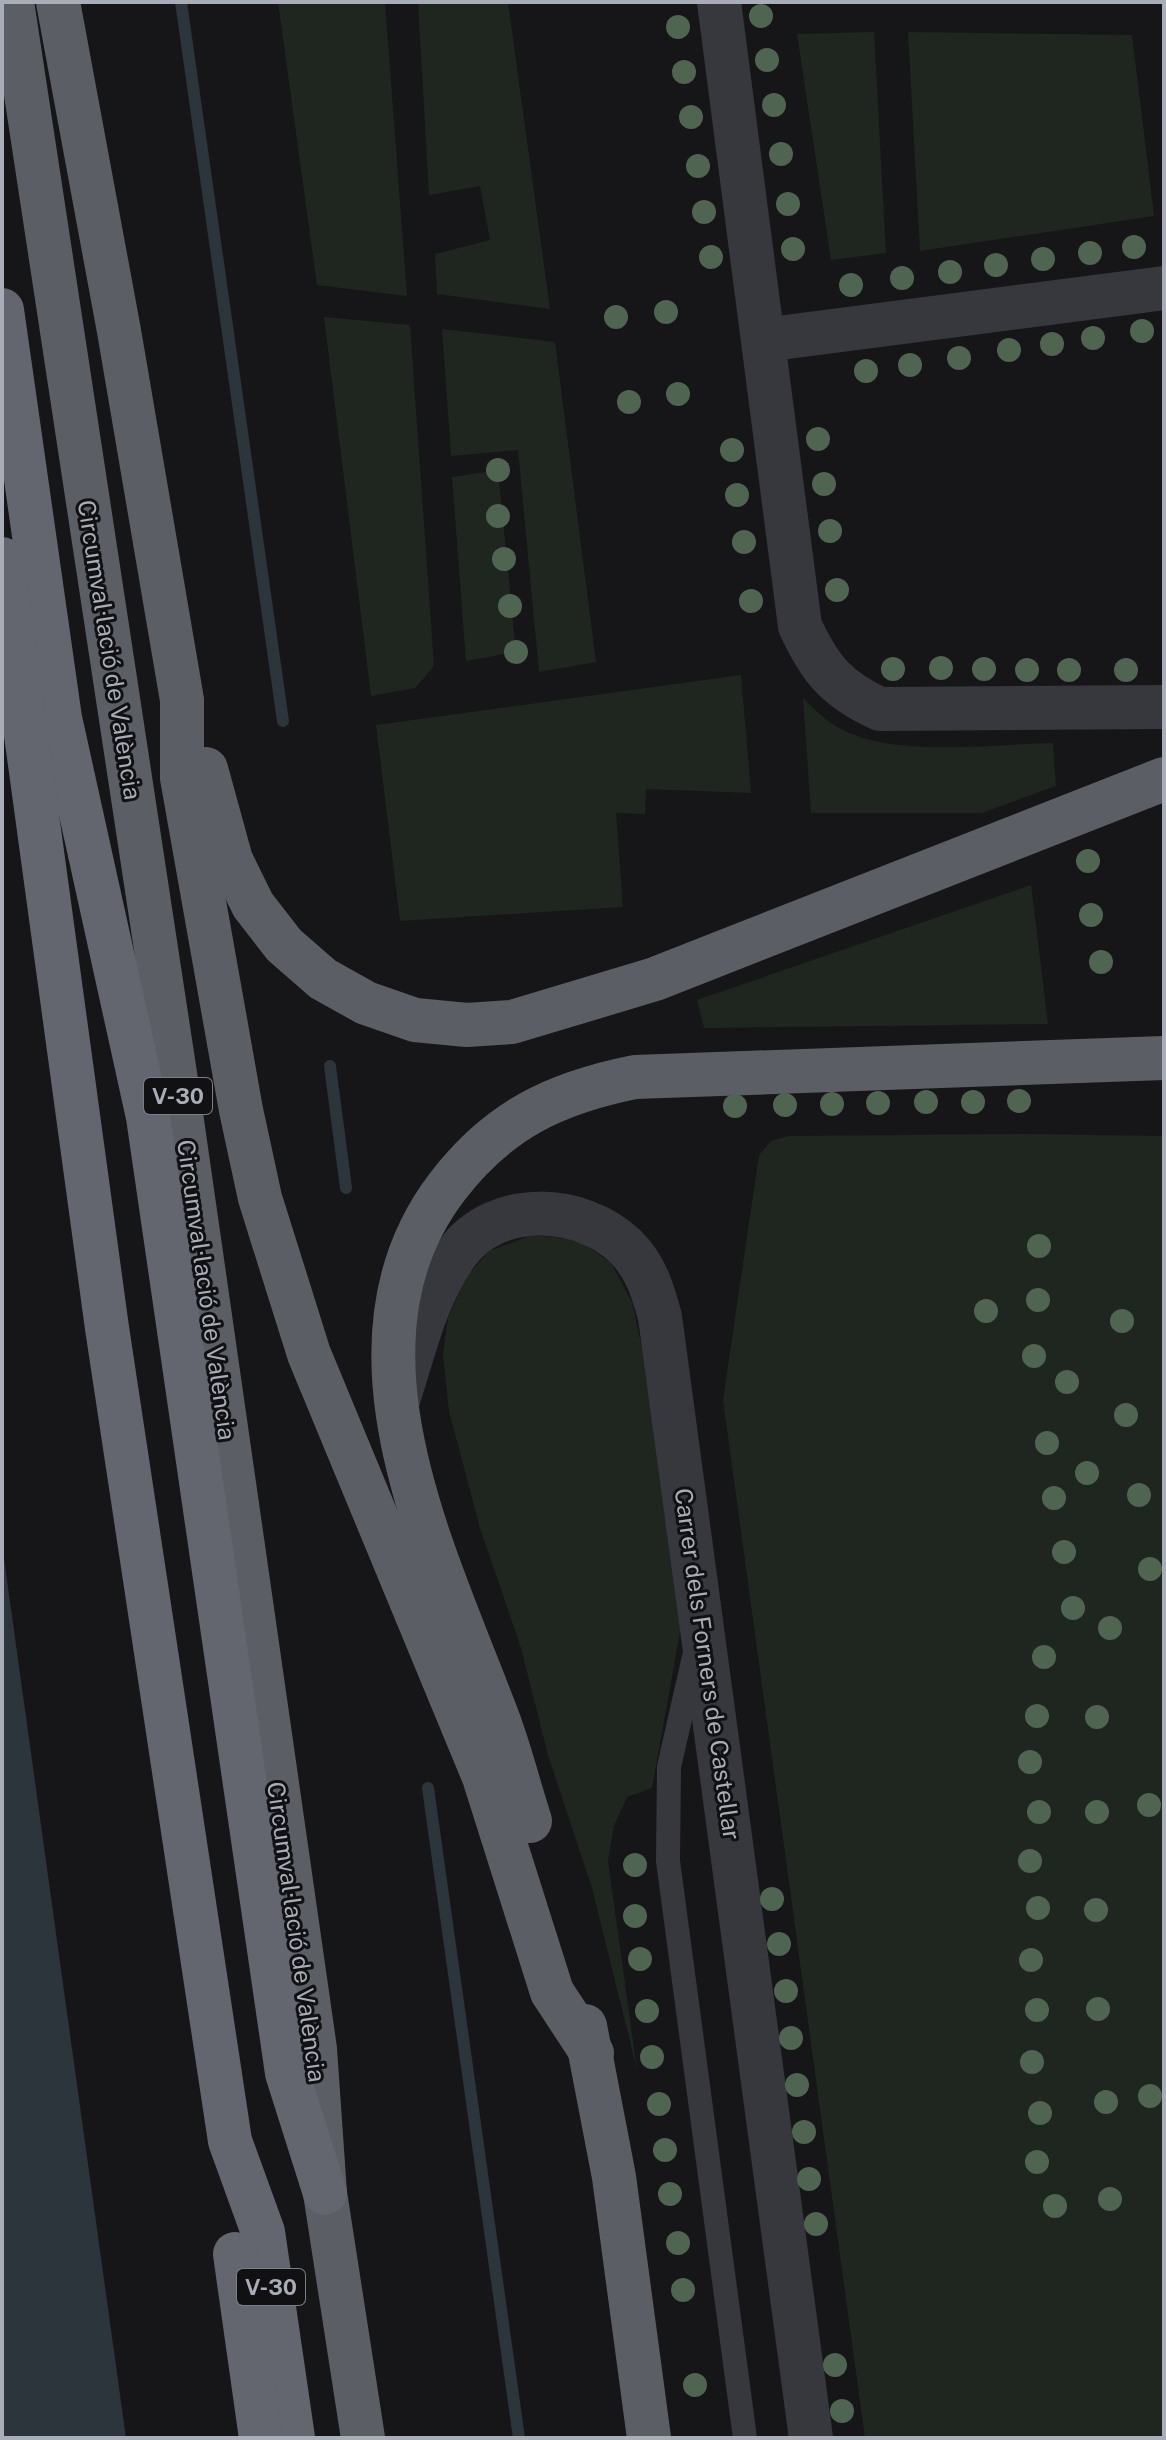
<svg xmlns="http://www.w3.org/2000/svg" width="1166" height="2440" viewBox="0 0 1166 2440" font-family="'Public Sans',sans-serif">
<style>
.green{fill:#1e261f}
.water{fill:#2c353c}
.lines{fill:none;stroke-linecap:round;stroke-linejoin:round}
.stream{stroke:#2c353c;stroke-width:12}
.service{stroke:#37383d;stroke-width:24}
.minor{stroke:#37383d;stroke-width:44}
.trunk{stroke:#5b5e65;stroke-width:44}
.motorway{stroke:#63666e;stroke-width:44}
.tree{fill:#506452}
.labels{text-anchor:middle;stroke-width:6;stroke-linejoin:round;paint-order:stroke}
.shield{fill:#111113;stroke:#7b7e86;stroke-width:2}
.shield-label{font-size:22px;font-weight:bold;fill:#a8adb8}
.street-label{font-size:24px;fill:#a8adb8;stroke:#111113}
</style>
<rect width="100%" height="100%" fill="#161618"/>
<g class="green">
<path d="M278,2h107l22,294 -90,-11z"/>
<path d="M418,2h90l42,307 -113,-15 -2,-40 55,-14 -10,-54 -51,9z"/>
<path d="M874,32l12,221 -55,7 -34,-226z"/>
<path d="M908,32l224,3 22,181 -234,35z"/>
<path d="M324,317l86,8 24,341 -19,22 -44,8z"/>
<path d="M442,329l113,13 41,320 -57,10 -21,-222 -67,6z"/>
<path d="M498,470l18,182 -50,9 -14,-184z"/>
<path d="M741,675l10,118 -105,-4 -1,25 -29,-1 7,94 -223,14 -24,-196z"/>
<path d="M803,698c14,14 26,26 44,34 55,25 146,12 206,11l3,43 -74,27h-171z"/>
<path d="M1031,885l17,139 -344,4 -7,-28z"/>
<path d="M1028,1134l136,2v1302h-299l-142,-1038 36,-245 12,-14 18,-5z"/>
<path d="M532,1235l45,4 34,24 21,39 16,74 34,245 -30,167 -25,9 -13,29 -6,35 29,209 -45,-182 -44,-133 -27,-107 -41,-120 -31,-117 -6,-57 5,-36 16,-38 25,-29z"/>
</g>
<path class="water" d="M2,1544l124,894h-124z"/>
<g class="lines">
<g class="stream">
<path d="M181,2l102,719"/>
<path d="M330,1066l16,122"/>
<path d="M428,1788l91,650"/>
</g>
<path class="service" d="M694,1657l-25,110 -1,94 77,577"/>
<g class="minor">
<path d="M719,2l81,624c20,43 36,63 80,83l284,-2"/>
<path d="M764,340l400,-52"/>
<path d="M398,1400c16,-49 28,-105 59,-147 39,-54 125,-49 169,-6 20,20 27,44 34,70l151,1121"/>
</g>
<g class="trunk">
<path d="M12,2l167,1098 136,949 10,144 38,245"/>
<path d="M58,2l61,329 63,369v78l59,332 19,88 49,156 175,423 68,215 40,61"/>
<path d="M206,769l25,91 22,45 31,40 39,34 43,24 49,17 52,5 45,-3 143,-43 509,-200"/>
<path d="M530,1821c-12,-37 -21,-75 -35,-110 -60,-159 -167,-368 -48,-524 51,-67 108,-94 188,-110l529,-19"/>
<path d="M585,2026l29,151 35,261"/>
</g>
<g class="motorway">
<path d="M2,310l58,408 88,399 139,956 38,120"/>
<path d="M2,559l105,769 123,813 33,91 30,206"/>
<path d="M235,2254l26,184"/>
</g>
</g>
<g class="tree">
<circle cx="761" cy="16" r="12"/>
<circle cx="678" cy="27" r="12"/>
<circle cx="767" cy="60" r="12"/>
<circle cx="684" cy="72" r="12"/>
<circle cx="774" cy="105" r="12"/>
<circle cx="691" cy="117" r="12"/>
<circle cx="781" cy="154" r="12"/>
<circle cx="698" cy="166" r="12"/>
<circle cx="788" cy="204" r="12"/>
<circle cx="704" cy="212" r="12"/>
<circle cx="1134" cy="247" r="12"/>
<circle cx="793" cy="249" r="12"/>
<circle cx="1090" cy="253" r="12"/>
<circle cx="711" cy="257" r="12"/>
<circle cx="1043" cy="259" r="12"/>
<circle cx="996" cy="265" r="12"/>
<circle cx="950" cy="272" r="12"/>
<circle cx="902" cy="278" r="12"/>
<circle cx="851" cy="285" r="12"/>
<circle cx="666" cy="312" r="12"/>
<circle cx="616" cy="317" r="12"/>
<circle cx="1142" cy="331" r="12"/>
<circle cx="1093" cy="338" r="12"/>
<circle cx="1052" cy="344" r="12"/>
<circle cx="1009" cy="350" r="12"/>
<circle cx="959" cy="358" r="12"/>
<circle cx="910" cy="365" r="12"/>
<circle cx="866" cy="371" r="12"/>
<circle cx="678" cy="394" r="12"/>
<circle cx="629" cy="402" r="12"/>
<circle cx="818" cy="439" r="12"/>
<circle cx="732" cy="450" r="12"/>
<circle cx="498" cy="470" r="12"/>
<circle cx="824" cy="484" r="12"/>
<circle cx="737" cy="495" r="12"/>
<circle cx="498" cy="516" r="12"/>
<circle cx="830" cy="531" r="12"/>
<circle cx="744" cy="542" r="12"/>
<circle cx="504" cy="559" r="12"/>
<circle cx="837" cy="590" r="12"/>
<circle cx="751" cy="601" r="12"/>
<circle cx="510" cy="606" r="12"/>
<circle cx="516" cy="652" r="12"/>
<circle cx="941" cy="668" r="12"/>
<circle cx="893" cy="669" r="12"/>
<circle cx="984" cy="669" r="12"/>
<circle cx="1027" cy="670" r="12"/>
<circle cx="1069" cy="670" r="12"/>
<circle cx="1126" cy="670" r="12"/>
<circle cx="1088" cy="861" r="12"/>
<circle cx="1091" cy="915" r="12"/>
<circle cx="1101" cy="962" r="12"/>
<circle cx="1019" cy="1101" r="12"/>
<circle cx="926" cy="1102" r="12"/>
<circle cx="973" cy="1102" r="12"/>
<circle cx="878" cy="1103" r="12"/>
<circle cx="832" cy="1104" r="12"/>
<circle cx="785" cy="1105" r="12"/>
<circle cx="735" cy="1106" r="12"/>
<circle cx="1039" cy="1246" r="12"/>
<circle cx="1038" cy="1300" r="12"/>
<circle cx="986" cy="1311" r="12"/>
<circle cx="1122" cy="1321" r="12"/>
<circle cx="1034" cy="1356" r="12"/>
<circle cx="1067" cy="1382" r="12"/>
<circle cx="1126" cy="1415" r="12"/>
<circle cx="1047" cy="1443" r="12"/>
<circle cx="1087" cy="1473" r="12"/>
<circle cx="1139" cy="1495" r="12"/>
<circle cx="1054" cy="1498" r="12"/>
<circle cx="1064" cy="1552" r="12"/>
<circle cx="1150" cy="1569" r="12"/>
<circle cx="1073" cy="1608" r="12"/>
<circle cx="1110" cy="1628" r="12"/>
<circle cx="1044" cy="1657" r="12"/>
<circle cx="1037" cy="1716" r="12"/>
<circle cx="1097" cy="1717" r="12"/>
<circle cx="1030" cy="1762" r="12"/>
<circle cx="1149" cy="1805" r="12"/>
<circle cx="1039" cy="1812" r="12"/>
<circle cx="1097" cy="1812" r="12"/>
<circle cx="1030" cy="1861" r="12"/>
<circle cx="635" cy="1865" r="12"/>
<circle cx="772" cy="1899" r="12"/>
<circle cx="1038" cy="1908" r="12"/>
<circle cx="1096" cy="1910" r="12"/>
<circle cx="635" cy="1916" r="12"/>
<circle cx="779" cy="1944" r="12"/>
<circle cx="640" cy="1959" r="12"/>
<circle cx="1031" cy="1960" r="12"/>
<circle cx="786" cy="1991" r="12"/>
<circle cx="1098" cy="2009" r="12"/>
<circle cx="1037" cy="2010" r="12"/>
<circle cx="647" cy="2011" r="12"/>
<circle cx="791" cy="2038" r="12"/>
<circle cx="652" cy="2057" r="12"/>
<circle cx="1032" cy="2062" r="12"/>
<circle cx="797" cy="2085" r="12"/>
<circle cx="1150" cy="2096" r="12"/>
<circle cx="1106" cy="2102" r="12"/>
<circle cx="659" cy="2104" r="12"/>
<circle cx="1040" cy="2113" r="12"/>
<circle cx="804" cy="2132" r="12"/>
<circle cx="665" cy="2150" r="12"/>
<circle cx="1037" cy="2162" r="12"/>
<circle cx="809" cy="2179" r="12"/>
<circle cx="670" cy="2194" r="12"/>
<circle cx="1110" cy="2199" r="12"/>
<circle cx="1055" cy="2206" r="12"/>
<circle cx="816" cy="2224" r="12"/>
<circle cx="678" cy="2243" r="12"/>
<circle cx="683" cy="2290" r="12"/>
<circle cx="835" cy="2365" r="12"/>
<circle cx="695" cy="2385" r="12"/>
<circle cx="842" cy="2411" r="12"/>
</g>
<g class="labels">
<g class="shield">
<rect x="144" y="1078" width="68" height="36" rx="6"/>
<rect x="237" y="2269" width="68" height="36" rx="6"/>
</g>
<g class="shield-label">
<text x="178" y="1104">V-30</text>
<text x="271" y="2295">V-30</text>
</g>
<g class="street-label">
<text transform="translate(109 650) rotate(81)" y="8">Circumval·lació de València</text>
<text transform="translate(206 1290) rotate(82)" y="8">Circumval·lació de València</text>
<text transform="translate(707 1664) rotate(82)" y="8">Carrer dels Forners de Castellar</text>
<text transform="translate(296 1932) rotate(82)" y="8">Circumval·lació de València</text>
</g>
</g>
<rect width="1166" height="2440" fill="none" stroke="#a8adb8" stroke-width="8"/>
</svg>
